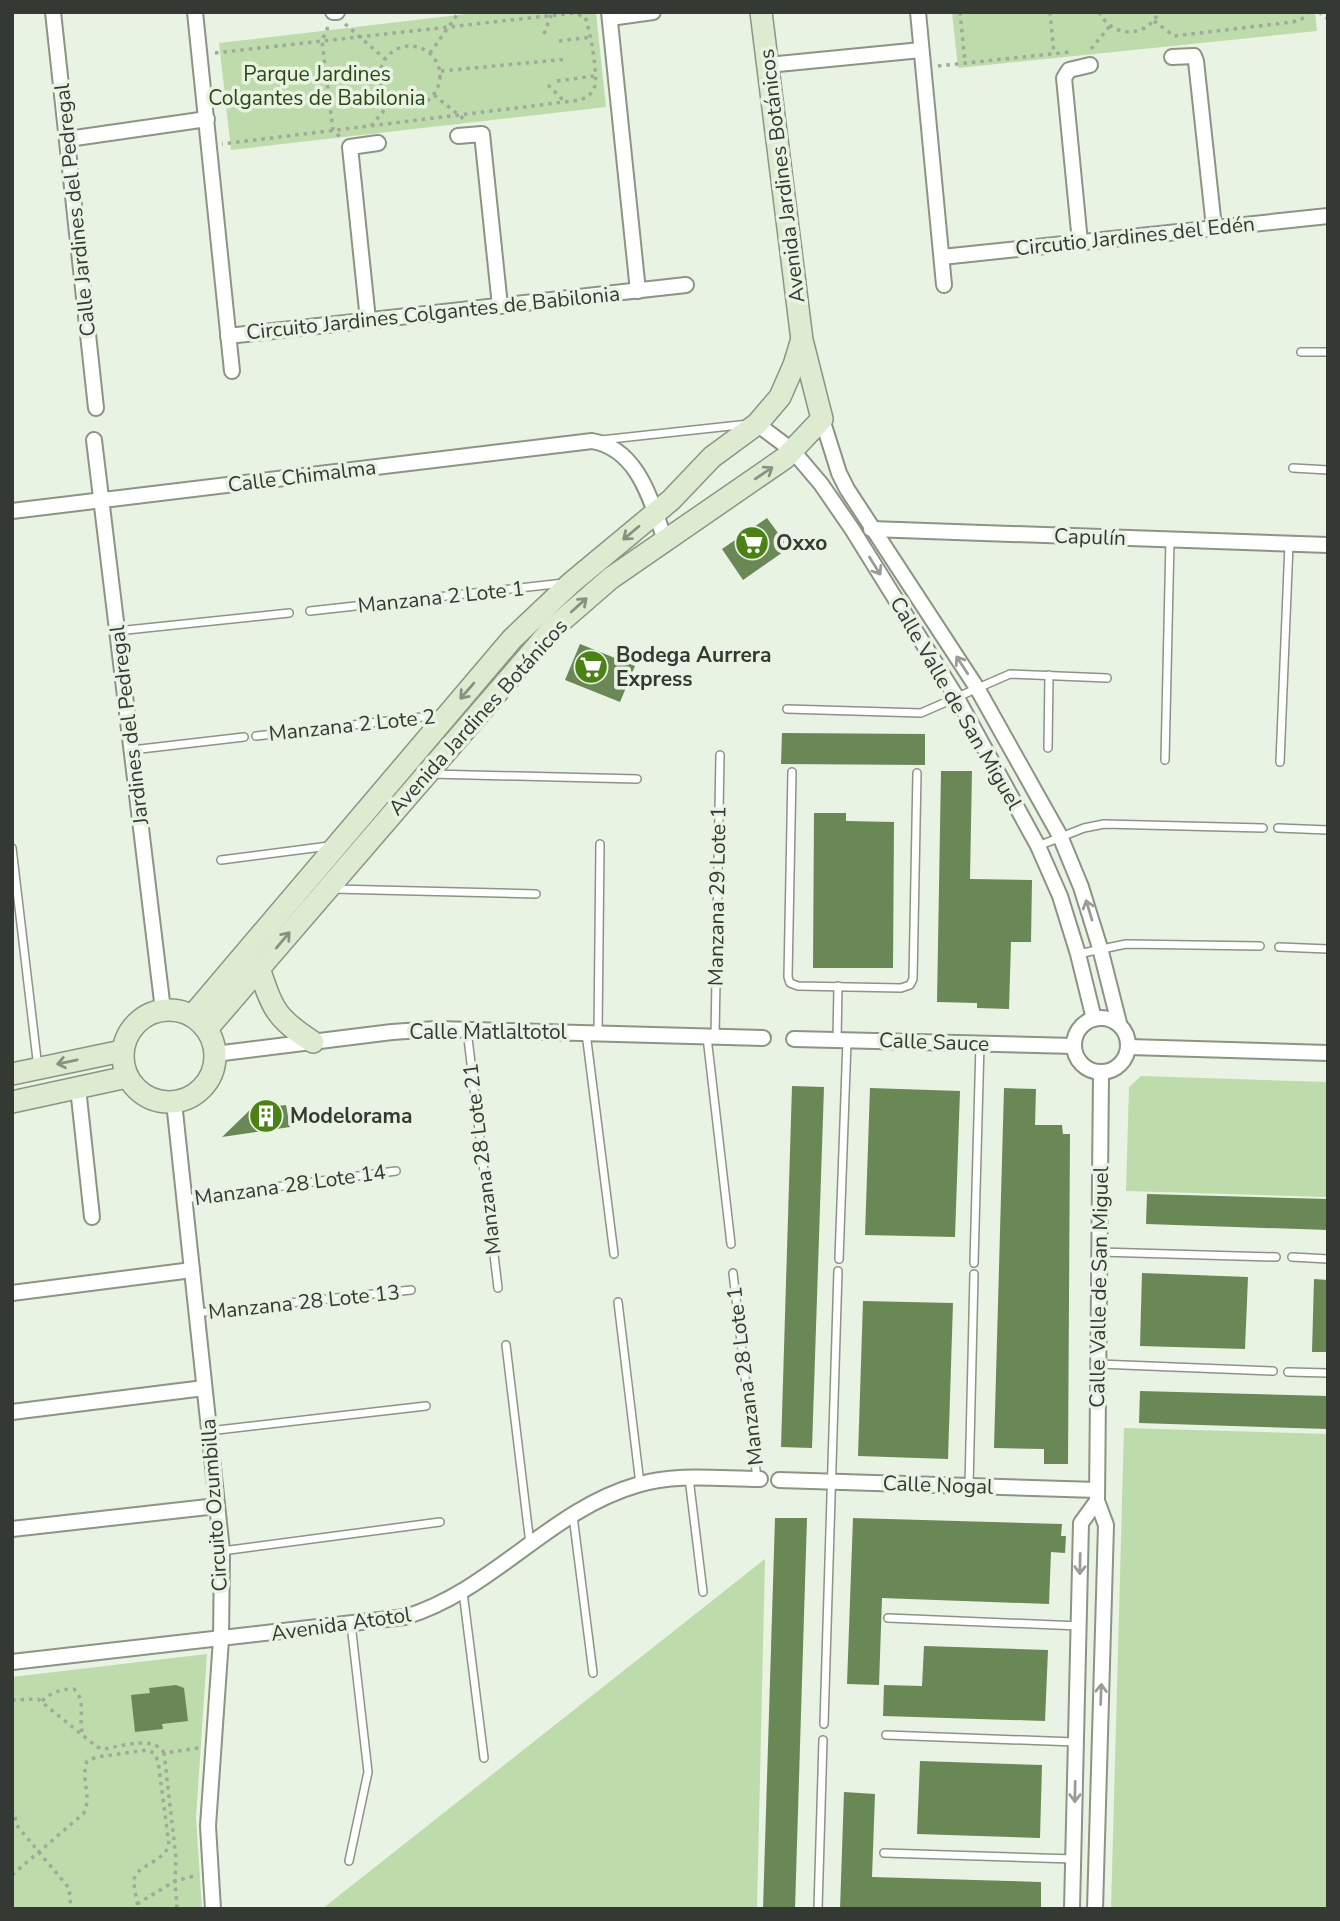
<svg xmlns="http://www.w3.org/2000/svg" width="1340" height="1921" viewBox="0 0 1340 1921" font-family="'Nunito Sans',sans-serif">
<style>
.green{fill:#bedbab}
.building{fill:#6a8756}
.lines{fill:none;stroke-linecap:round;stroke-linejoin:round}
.lane-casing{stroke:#8b9485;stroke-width:10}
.street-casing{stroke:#8b9485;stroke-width:18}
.secondary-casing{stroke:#8b9485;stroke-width:24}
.path{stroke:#a1a89c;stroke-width:3.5;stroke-dasharray:3.5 5;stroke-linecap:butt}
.lane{stroke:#fff;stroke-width:7}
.street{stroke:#fff;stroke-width:14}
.secondary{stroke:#ddecd1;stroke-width:21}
.oneway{stroke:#899282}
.oneway2{stroke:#9a9c99}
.labels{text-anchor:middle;stroke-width:7;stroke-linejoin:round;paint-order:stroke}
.park-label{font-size:21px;fill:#2b4812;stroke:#e9f3e3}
.street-label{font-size:21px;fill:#353933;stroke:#e9f3e3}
.poi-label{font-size:21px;font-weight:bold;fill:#353933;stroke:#e9f3e3;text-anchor:start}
</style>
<rect width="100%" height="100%" fill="#e9f3e3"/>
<g class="green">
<path d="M483,12h113l10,95 -375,43 -12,-107z"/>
<path d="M952,12h363l2,19 -359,37z"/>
<path d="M1141,1076l187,6v115l-202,-6 3,-104z"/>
<path d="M1124,1428l204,6v475h-217z"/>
<path d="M765,1559l-8,350h-435z"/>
<path d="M207,1654l-11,164 6,91h-190v-232z"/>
</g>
<g class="building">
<path d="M767,518l17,23 -1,11 -40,28 -21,-31z"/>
<path d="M580,644l55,22 -15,36 -55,-22z"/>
<path d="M782,733l143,1v31l-144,-1z"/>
<path d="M941,771h31l-2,108 62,1 -1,62h-20l-2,67 -32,-1v-5l-40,-1z"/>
<path d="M814,813h32v8l48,1 -1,146h-80z"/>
<path d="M792,1086l32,1 -12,361 -31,-1z"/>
<path d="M870,1088l90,3 -5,146 -90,-2z"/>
<path d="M1004,1088l32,1 -1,36h27l1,9h7l-2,330h-24v-15l-50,-1z"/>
<path d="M286,1105l4,22 -68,10 29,-28z"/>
<path d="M1147,1194l181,5v31l-182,-6z"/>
<path d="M1142,1273l106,4 -3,72 -105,-3z"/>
<path d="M1314,1279l14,1v72h-16z"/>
<path d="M863,1301l90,2 -5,156 -90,-3z"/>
<path d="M1140,1391l188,5v33l-189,-6z"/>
<path d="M775,1518h32l-12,391h-32z"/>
<path d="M853,1518l209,6 -1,12h5l-1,17 -14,-1 -2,52 -167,-6 -3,87 -32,-1z"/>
<path d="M924,1646l124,4 -3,71 -162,-5 1,-31 38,1z"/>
<path d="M176,1685l8,3 4,33 -26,3 1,5 -28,3 -4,-37 19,-2 -1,-5z"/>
<path d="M920,1761l122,4 -2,73 -123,-4z"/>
<path d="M844,1792l31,2 -3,83 169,5v27h-201z"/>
</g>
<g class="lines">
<g class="lane-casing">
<g id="lane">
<path d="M1301,352h27"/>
<path d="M601,440l148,-16"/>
<path d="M1293,468l35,2"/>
<path d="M310,611l254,-28"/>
<path d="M117,631l172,-18"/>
<path d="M787,709l134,4 89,-39 97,4"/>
<path d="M256,736l184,-21"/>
<path d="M1048,748l1,-73"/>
<path d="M132,750l112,-13"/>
<path d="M1165,760l5,-220"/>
<path d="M1280,762l9,-218"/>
<path d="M792,772l-4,205 2,6 8,3 103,2 9,-3 3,-6 4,-206"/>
<path d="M431,774l206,5"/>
<path d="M1278,828l50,2"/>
<path d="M1038,846l46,-18 20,-4 159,4"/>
<path d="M12,848l26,220"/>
<path d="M221,860l108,-14"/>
<path d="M333,889l203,5"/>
<path d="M1279,947l49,2"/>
<path d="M1078,954l48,-10 134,2"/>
<path d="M467,1030l31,258"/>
<path d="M586,1033l28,221"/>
<path d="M598,1033l2,-189"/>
<path d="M707,1037l24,207"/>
<path d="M715,1037l5,-282"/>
<path d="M837,1040l1,-54"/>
<path d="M184,1199l212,-28"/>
<path d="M1100,1252l176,5"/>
<path d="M1292,1257l36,2"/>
<path d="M839,1259l8,-218"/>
<path d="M974,1263l6,-219"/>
<path d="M733,1273l24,206"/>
<path d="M618,1302l22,182"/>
<path d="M196,1313l215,-23"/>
<path d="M506,1345l24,199"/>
<path d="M1099,1364l174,7"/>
<path d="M1288,1372l40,1"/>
<path d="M209,1431l217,-25"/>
<path d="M689,1478l14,114"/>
<path d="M969,1486l5,-212"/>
<path d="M573,1516l20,157"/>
<path d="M222,1551l218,-29"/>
<path d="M463,1592l21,166"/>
<path d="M888,1618l191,8"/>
<path d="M824,1724l14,-453"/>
<path d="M886,1735l189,7"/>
<path d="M884,1853l189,6"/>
<path d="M349,1861l19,-89 -17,-148"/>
<path d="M818,1909l5,-169"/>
</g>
</g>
<g class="street-casing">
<g id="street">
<path d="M53,12l43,396"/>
<path d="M195,12l37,359"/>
<path d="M333,12h4"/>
<path d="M609,12l29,279"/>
<path d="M918,12l26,273"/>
<path d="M610,18l43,-6"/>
<path d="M1172,57l22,-1 2,5 18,166"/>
<path d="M768,65l153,-15"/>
<path d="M458,136l24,-2 18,172"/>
<path d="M68,139l139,-20"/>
<path d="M1080,242l-16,-164 5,-8 21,-5"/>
<path d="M942,257l386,-41"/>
<path d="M368,320l-18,-173 28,-4"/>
<path d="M228,336l458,-51"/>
<path d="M822,419l17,54 8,16 130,199 83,148 21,51 19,61 19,75"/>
<path d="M757,424l36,27 28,33 31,45 105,169 81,148 22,50 18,58 16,65"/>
<path d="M94,440l69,570"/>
<path d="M12,511l580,-70c47,8 59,61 73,99"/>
<path d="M871,529l457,16"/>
<circle cx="1101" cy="1045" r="27"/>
<path d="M794,1039l280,7"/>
<path d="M1129,1047l199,6"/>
<path d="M215,1054l177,-22 44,-3 327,9"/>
<path d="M78,1088l14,129"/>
<path d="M174,1102l48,449 -1,88 -13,187 5,83"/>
<path d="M12,1293l180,-23"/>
<path d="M12,1412l192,-24"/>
<path d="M779,1480l318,10"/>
<path d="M12,1529l205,-23"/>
<path d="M12,1662l393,-45c87,-26 145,-107 232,-132 40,-12 83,-6 123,-6"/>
<path d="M1072,1909l9,-386 16,-22"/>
<path d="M1095,1909l11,-384 -9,-24 4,-427"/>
</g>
</g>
<g class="secondary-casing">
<g id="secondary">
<path d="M259,968c14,42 17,50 54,74"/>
<circle cx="169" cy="1056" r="46"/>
<path d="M192,1016l320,-377 59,-56 100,-83 41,-43 45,-33 23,-27 14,-32 7,-23"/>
<path d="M207,1029l344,-399 60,-52 174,-120 37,-39 -20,-79 -41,-328"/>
<path d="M12,1074l110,-23"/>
<path d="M12,1102l115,-25"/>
</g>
</g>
<g class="path">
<path d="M960,12l5,50"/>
<path d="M1050,12l4,42"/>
<path d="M1099,12c13,26 47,27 60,0"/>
<path d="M1319,12l9,7"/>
<path d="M1154,21l20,15 119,-14 11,-4 4,-6"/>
<path d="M345,24l40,35"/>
<path d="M328,27l-6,14 11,89 7,7"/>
<path d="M544,34l7,-19"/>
<path d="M559,41l33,-4"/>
<circle cx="410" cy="76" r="30"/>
<path d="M1091,49l19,-23"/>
<path d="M215,53l359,-40 11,4c5,12 14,60 9,72 -3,6 -8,8 -13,11l-359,44"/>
<path d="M430,53l29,-41"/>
<path d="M938,66l132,-14"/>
<path d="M441,71l127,-12"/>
<path d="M557,81l37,-5"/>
<path d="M548,85l16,16"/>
<path d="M434,95l31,25"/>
<path d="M371,126l21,-25"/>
<path d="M12,1700l26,-1 59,48 7,2c18,-3 50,-14 60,4"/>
<path d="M42,1701c9,-8 18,-12 32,-12 12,11 5,27 8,43"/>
<path d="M12,1809l6,18 51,61 2,21"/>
<path d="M12,1875l71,-61c10,-16 -3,-35 4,-53l10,-4 50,-7 7,3 4,8 11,84c-6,18 -33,20 -35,35 0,9 3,20 4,29"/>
<path d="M137,1904l38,-23 23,-6"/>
<path d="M177,1908l-2,-27 1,-23 -12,-105 35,-5"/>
</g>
<use href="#lane" class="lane"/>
<use href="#street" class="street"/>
<use href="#secondary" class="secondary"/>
</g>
<defs><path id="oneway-shaft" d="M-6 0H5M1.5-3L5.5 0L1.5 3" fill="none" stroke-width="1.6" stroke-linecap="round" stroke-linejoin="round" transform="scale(1.75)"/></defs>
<g class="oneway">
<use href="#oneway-shaft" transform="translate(764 473) rotate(-34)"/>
<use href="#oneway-shaft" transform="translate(631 533) rotate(140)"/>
<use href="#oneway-shaft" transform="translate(579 605) rotate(-42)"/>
<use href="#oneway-shaft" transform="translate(467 691) rotate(131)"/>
<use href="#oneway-shaft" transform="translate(283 940) rotate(-50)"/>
<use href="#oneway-shaft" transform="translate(67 1062) rotate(168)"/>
</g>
<g class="oneway2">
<use href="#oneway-shaft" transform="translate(875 566) rotate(58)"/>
<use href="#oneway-shaft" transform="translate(962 665) rotate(-123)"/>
<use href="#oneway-shaft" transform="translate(1089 910) rotate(-107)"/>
<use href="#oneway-shaft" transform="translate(1080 1564) rotate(91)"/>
<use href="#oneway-shaft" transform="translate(1101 1694) rotate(-88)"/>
<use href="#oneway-shaft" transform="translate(1075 1792) rotate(91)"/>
</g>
<defs>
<g id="supermarket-disc" transform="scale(1.75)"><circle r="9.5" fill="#4c8116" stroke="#e9f3e3"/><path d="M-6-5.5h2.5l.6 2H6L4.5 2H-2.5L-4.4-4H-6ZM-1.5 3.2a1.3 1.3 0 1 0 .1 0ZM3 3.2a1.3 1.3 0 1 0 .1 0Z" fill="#fff"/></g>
<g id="building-disc" transform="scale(1.75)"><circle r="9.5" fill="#4c8116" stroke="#e9f3e3"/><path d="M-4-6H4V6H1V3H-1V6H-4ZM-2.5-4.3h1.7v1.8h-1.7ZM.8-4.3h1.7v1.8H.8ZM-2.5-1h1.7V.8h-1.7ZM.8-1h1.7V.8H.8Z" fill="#fff"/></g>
</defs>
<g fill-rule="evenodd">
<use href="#supermarket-disc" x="752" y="543"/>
<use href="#supermarket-disc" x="591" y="667"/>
<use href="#building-disc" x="266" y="1116"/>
</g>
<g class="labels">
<g class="park-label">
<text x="317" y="81">Parque Jardines<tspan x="317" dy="24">Colgantes de Babilonia</tspan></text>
</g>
<g class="street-label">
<text transform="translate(782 176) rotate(-97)" y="7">Avenida Jardines Botánicos</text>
<text transform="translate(75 210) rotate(-96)" y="7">Calle Jardines del Pedregal</text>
<text transform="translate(1135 236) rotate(-6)" y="7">Circutio Jardines del Edén</text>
<text transform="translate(433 313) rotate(-6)" y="7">Circuito Jardines Colgantes de Babilonia</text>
<text transform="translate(302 476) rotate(-7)" y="7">Calle Chimalma</text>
<text transform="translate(1090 537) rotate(2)" y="7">Capulín</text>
<text transform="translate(441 597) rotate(-6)" y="7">Manzana 2 Lote 1</text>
<text transform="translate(956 703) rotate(60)" y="7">Calle Valle de San Miguel</text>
<text transform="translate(478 717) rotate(-48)" y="7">Avenida Jardines Botánicos</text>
<text transform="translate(129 725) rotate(-97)" y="7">Jardines del Pedregal</text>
<text transform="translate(352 725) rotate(-6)" y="7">Manzana 2 Lote 2</text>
<text transform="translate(717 896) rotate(-89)" y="7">Manzana 29 Lote 1</text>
<text x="488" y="1039">Calle Matlaltotol</text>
<text transform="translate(934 1042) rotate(2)" y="7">Calle Sauce</text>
<text transform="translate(482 1159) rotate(-97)" y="7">Manzana 28 Lote 21</text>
<text transform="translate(290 1185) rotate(-8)" y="7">Manzana 28 Lote 14</text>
<text transform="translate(1099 1287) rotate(-89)" y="7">Calle Valle de San Miguel</text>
<text transform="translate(304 1302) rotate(-6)" y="7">Manzana 28 Lote 13</text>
<text transform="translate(745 1376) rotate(-97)" y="7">Manzana 28 Lote 1</text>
<text transform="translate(938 1485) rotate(2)" y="7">Calle Nogal</text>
<text transform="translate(214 1505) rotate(-94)" y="7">Circuito Ozumbilla</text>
<text transform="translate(341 1624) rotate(-8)" y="7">Avenida Atotol</text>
</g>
<g class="poi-label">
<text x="776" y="550">Oxxo</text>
<text x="616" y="662">Bodega Aurrera<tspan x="616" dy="24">Express</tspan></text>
<text x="290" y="1123">Modelorama</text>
</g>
</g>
<rect width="1340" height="1921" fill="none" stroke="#353933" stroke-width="28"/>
</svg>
